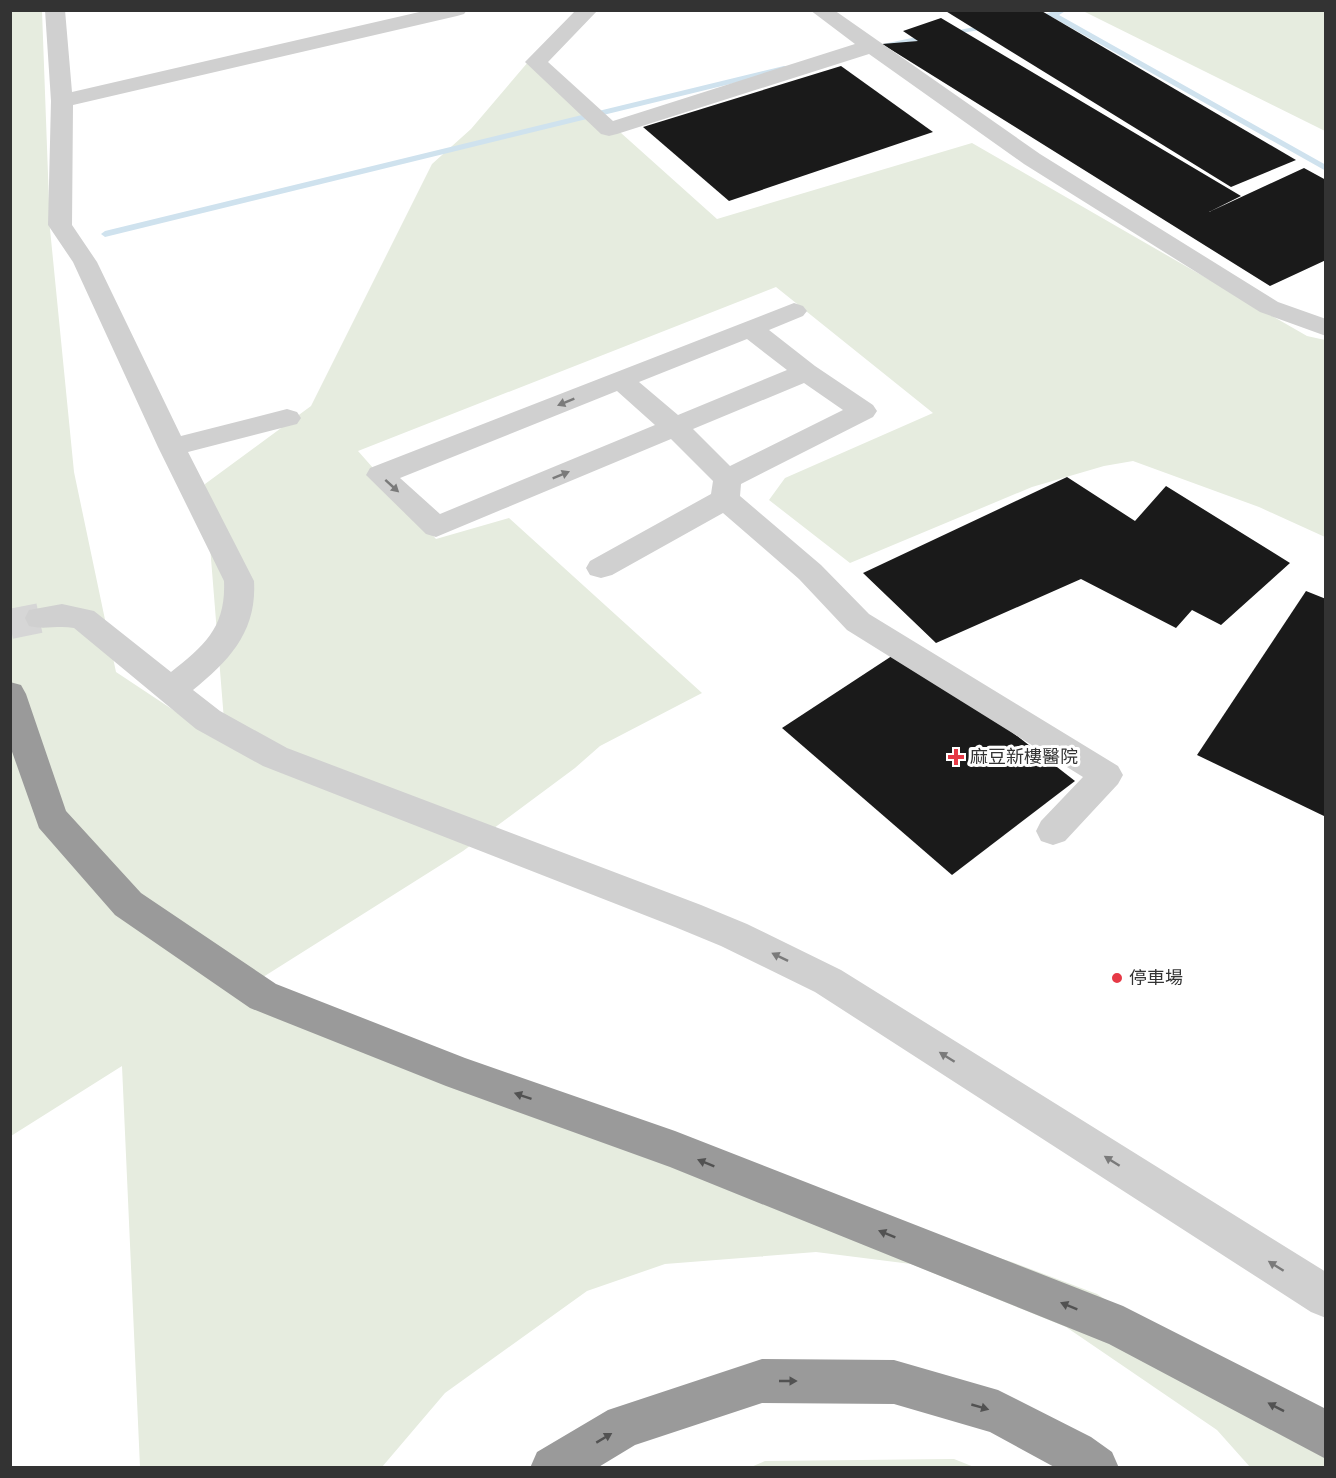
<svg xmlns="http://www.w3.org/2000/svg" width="1336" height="1478" viewBox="0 0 1336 1478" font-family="Manrope,'Noto Sans TC',sans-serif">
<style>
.green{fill:#e6ecdf}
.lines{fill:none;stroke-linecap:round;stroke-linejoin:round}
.stream{fill:#cfe2ee;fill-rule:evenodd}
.building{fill:#1a1a1a}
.minor-tunnel{stroke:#d6d6d6;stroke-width:30;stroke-dasharray:30 15;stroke-linecap:butt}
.minor{fill:#d0d0d0;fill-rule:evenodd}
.highway{fill:#9a9a9a;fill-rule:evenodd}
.oneway{fill:#7a7a7a}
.oneway2{fill:#525252}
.poi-dot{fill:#e63946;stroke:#fff;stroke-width:2}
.labels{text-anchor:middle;stroke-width:6;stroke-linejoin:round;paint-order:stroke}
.poi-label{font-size:18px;fill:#333;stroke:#fff;text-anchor:start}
</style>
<rect width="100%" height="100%" fill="#fff"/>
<g class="green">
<path d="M11,11h31l8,218 24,243 42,200 110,73 -21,-261 106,-78 121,-242 39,-35 63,-74 183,164 255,-76 335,193 18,4v197l-66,-30 -126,-46 -29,5 -72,21 -182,76 -81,-63 16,-22 148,-65 -157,-126 -418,164 78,88 73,-21 193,175 -102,53 -25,22 -112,83 -211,133 259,118 501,160 85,32 228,152v21h-75l-33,-37 -151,-103 -155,-63 -95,-12 -151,12 -78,27 -142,102 -63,74h-242l-18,-401 -111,70z"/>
<path d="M1083,11h242v120z"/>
<path d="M954,1459l20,8h-223l14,-6z"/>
</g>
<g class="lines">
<g class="stream">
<path d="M1057,10h10l-8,5 267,150v6l-274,-154 -18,4 -4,-2z"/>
<path d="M990,24l4,2 -1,2 -45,7 -4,-2z"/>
<path d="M931,34l4,2 -1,2 -66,12 -4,-2z"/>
<path d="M784,66h3v4l-682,167 -4,-3 4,-3z"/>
</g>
</g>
<g class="building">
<path d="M944,10h96l256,150 -65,27z"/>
<path d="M941,18l300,178 -32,16 95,-44 22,12v80l-56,26 -388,-242 36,-3 -15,-10z"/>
<path d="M841,66l92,66 -204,69 -86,-74z"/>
<path d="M1067,477l68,44 31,-35 124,77 -69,62 -29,-15 -16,18 -95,-49 -145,64 -73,-70z"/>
<path d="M1306,591l20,8v218l-129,-62z"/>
<path d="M904,648l171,133 -123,94 -170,-147z"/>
</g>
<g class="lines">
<path class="minor-tunnel" d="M10,624l30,-6"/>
<g class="minor">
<path d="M45,10h20l7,82 356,-82h39l-3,4 -7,2 -384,89 -1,120 25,37 84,174 106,-27 10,3 4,6 -4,6 -109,28 66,129c3,50 -24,79 -61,109l27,21 67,37 414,157 46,19 94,46 485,302v46l-15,-6 -496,-320 -94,-46 -46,-19 -412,-161 -67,-37 -122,-101c-16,-3 -30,2 -45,-2l-4,-8 4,-8 33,-6 32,7 77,61c34,-27 55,-45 53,-91l-66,-134 -85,-185 -25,-37 3,-124z"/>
<path d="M576,10h22l-50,52 65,59 242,-77 -45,-34h24l206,144 238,148 48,17v17l-66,-24 -236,-148 -155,-110 -252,80 -8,2 -8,-2 -76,-72z"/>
<path d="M794,303l9,3 4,5 -4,5 -34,14 46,36 58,39 4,6 -4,6 -132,67 -1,12 81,69 48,49 249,152 5,9 -5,9 -53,57 -12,4 -12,-4 -5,-10 5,-10 42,-44 -236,-147 -48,-51 -76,-66 -111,62 -11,3 -11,-3 -4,-7 4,-7 121,-67 2,-13 -42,-42 -235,98 -10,-3 -60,-59 4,-7zM747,339l40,31 -109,45 -39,-33zM804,383l39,27 -113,56 -37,-37zM617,391l38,34 -215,89 -40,-36z"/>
</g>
<g class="highway">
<path d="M10,682l11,3 5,9 40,117 75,82 135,91 189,74 210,73 448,175 203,103v50l-217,-115 -439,-177 -224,-81 -196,-78 -135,-93 -76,-87 -29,-82z"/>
<path d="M762,1359l132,1 104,30 93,47 21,15 7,16h-63l-66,-36 -96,-28 -132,-1 -127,42 -38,23h-67l7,-16 71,-42z"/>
</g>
</g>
<defs><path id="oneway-solid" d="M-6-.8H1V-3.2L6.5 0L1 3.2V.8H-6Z" transform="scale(1.5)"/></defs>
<g class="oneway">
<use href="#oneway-solid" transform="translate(566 402) rotate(158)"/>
<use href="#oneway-solid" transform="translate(561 475) rotate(-22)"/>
<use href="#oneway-solid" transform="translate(392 486) rotate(42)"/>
<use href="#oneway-solid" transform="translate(780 957) rotate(-154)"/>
<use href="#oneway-solid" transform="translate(947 1057) rotate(-148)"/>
<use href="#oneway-solid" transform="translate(1112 1161) rotate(-148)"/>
<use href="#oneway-solid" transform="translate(1276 1266) rotate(-148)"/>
</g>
<g class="oneway2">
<use href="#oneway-solid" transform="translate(523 1096) rotate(-161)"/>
<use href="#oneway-solid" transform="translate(706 1163) rotate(-158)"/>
<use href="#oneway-solid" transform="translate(887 1234) rotate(-158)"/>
<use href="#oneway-solid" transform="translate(1069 1306) rotate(-158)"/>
<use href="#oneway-solid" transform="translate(788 1381)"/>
<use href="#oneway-solid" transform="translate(980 1407) rotate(16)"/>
<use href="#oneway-solid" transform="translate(1276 1407) rotate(-153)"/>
<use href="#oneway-solid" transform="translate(604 1438) rotate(-31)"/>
</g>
<g class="poi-dot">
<path d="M953 748h6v6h6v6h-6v6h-6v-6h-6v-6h6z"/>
<circle cx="1117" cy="978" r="6"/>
</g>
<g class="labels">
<g class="poi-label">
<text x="970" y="763">麻豆新樓醫院</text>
<text x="1129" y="984">停車場</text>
</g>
</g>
<rect width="1336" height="1478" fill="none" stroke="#333333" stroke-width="24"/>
</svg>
